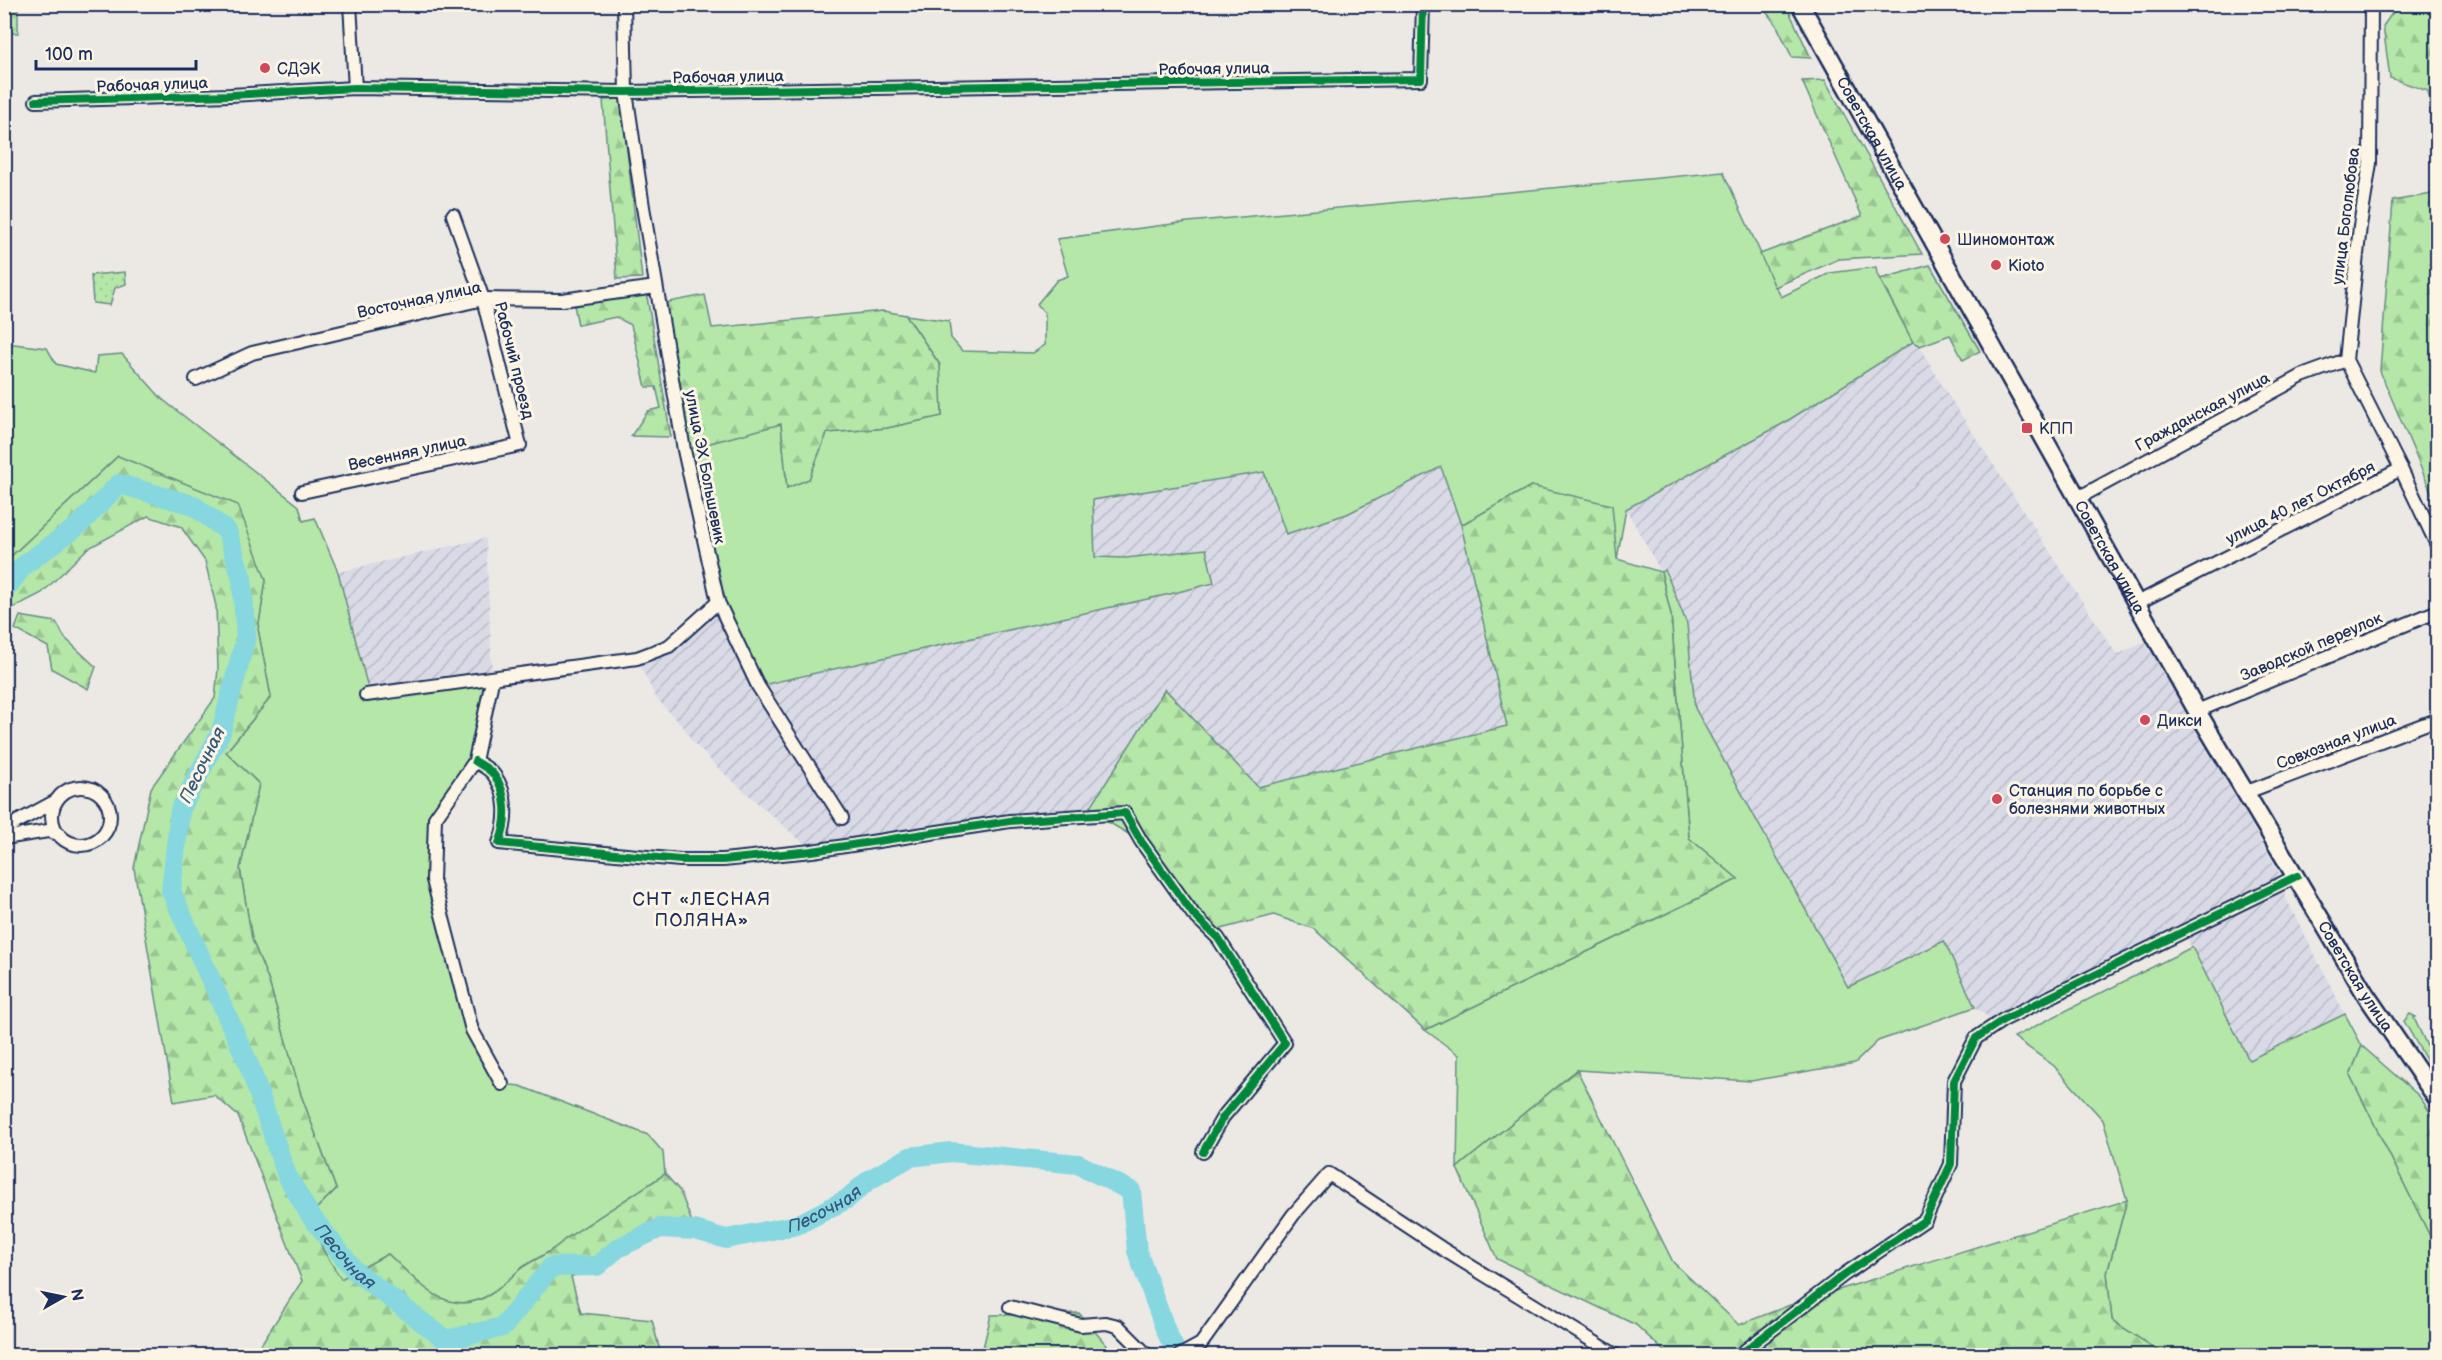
<svg xmlns="http://www.w3.org/2000/svg" width="2442" height="1360" viewBox="0 0 2442 1360" font-family="'Balsamiq Sans',sans-serif">
<style>
.industrial{fill:url(#industrial-furrows)}
.grass{fill:#b4e7a8;stroke:#688b83;stroke-width:1.5}
.forest{fill:url(#forest-firs);stroke:#688b83;stroke-width:1.5}
.park{fill:url(#park-dots);stroke:#688b83;stroke-width:1.5}
.lines{fill:none;stroke-linecap:round;stroke-linejoin:round}
.river{stroke:#86d7e0;stroke-width:20}
.minor-casing{stroke:#1b2f5e;stroke-width:16}
.secondary-casing{stroke:#1b2f5e;stroke-width:21}
.minor{stroke:#fcf5e5;stroke-width:12}
.secondary{stroke:#fcf5e5;stroke-width:16}
.cycleway-casing{stroke:#fcf5e5;stroke-width:11}
.cycleway{stroke:#00873e;stroke-width:8}
.poi-dot{fill:#d1495b;stroke:#fcf5e5;stroke-width:2}
.labels{text-anchor:middle;stroke-width:6;stroke-linejoin:round;paint-order:stroke}
.poi-label{font-size:16px;fill:#1b2f5e;stroke:#fcf5e5;text-anchor:start}
.street-label{font-size:16px;fill:#1b2f5e;stroke:#fcf5e5}
.water-label{font-size:18px;font-style:italic;fill:#36597e;stroke:#fcf5e5}
.neighbourhood-label{font-size:18px;letter-spacing:1.5px;fill:#1b2f5e;stroke:#fcf5e5}
</style>
<defs>
<pattern id="industrial-furrows" width="10" height="10" patternUnits="userSpaceOnUse" patternTransform="scale(1.5)"><rect width="10" height="10" fill="#d9dae6"/><path d="M-1 1l2-2M0 10L10 0M9 11l2-2" fill="none" stroke="#babbc8"/></pattern>
<pattern id="forest-firs" width="22" height="20" patternUnits="userSpaceOnUse" patternTransform="scale(1.5)"><rect width="22" height="20" fill="#b4e7a8"/><path d="M5 1l3.5 6h-7zM16 11l3.5 6h-7z" fill="#9ac693"/></pattern>
<pattern id="park-dots" width="8" height="8" patternUnits="userSpaceOnUse" patternTransform="scale(1.5)"><rect width="8" height="8" fill="#b4e7a8"/><path d="M2 2h.1M6 6h.1" fill="none" stroke="#9ac693" stroke-width="1.8" stroke-linecap="round"/></pattern>
</defs>
<rect width="100%" height="100%" fill="#ece9e5"/>
<filter id="ink" filterUnits="userSpaceOnUse"><feTurbulence type="fractalNoise" baseFrequency=".0167" numOctaves="2"/><feDisplacementMap in="SourceGraphic" scale="12" xChannelSelector="R" yChannelSelector="G"/><feConvolveMatrix kernelMatrix="1 2 1 2 8 2 1 2 1" color-interpolation-filters="sRGB"/></filter>
<g filter="url(#ink)">
<g class="industrial">
<path d="M1913,342l7,4 23,41 174,268 28,-14 136,235 -282,150 -24,-19 -31,-66 -96,46 -153,-279 -8,-84 -23,-54 -3,2 -35,-63 158,-86z"/>
<path d="M1442,467l19,58 47,201 -250,61 -93,-98 -80,127 -15,8 -146,11 -112,16 -93,-82 -28,-29 -6,-11 -30,-32 -18,-39 32,-12 49,-44 40,84 412,-92 44,-11 -8,-26h-111l-2,-57 171,-29 23,63 60,-20z"/>
<path d="M486,538l6,135 -124,16 -30,-117z"/>
<path d="M2282,890l63,124 -96,47 -62,-123z"/>
</g>
<g class="grass">
<path d="M1723,172l58,125 49,-24 46,-6 1,7 36,68 -129,81 -158,86 -9,50 -86,-73 -70,39 -20,-58 -94,47 -61,20 -22,-62 -171,28 2,57 31,1 80,-9 8,34 -44,11 -412,92 -40,-84 -34,-152 97,-27 6,65 22,-9 18,-46 60,-5 55,-12 -2,-51 -34,-50 43,6 2,17 11,13 71,2 12,-8v-32l-8,-9 20,-24 11,-4 -11,-37 131,-17z"/>
<path d="M5,343l42,5 9,16 39,9 2,-17 25,-2 40,45 137,107 4,15 12,-3 23,54 31,120 124,-15 -18,84 -40,57 -2,62 39,150 30,54 18,2 128,49 15,17 2,22 -99,65c-13,13 -28,18 -43,28 -11,8 -20,20 -32,27 -44,27 -73,-13 -103,-40l-47,26 -18,-30 -13,-35 26,-26 -35,-94 -32,-113 -17,-42 -12,-71 19,-85 -33,-32 45,-55 -13,-68 8,-49 -148,-124 -113,106z"/>
<path d="M1665,570l22,54 8,84 153,279 96,-46 31,66 -97,34 -23,22 -104,18 -174,-11 -120,98 2,-113 -34,-25 313,-151 -49,-41 -18,-223 -10,-43z"/>
<path d="M2192,947l57,113 96,-46 17,32 -12,29 87,175v105h-273l-52,-35 -5,-47 20,-73 -24,-80 -49,-54 -40,-29z"/>
<path d="M2410,1014l6,3 -2,1 14,30 9,-4v35l-33,-58z"/>
</g>
<g class="forest">
<path d="M1761,5h25l25,53 -19,-1 -15,-31z"/>
<path d="M2398,5h39v103l-6,1 -3,-18 -38,-13 -7,-52z"/>
<path d="M1825,80l97,174 -83,5 -64,28 -15,-33 102,-38 -60,-135z"/>
<path d="M621,99l21,179 -25,1 -14,-179z"/>
<path d="M2437,193h1l-1,313 -57,-135 13,-170z"/>
<path d="M1930,265l50,86 -17,9 -13,-25 -30,11 -7,-4 -33,-63z"/>
<path d="M646,291l25,146 -40,-1 17,-25 13,-3 -5,-21h-10l-15,-62 -15,-8 -38,8 -4,-20z"/>
<path d="M705,295l7,33 171,-17 23,4 34,50 2,51 -55,12 -60,5 -18,46 -22,9 -6,-64 -97,26 -26,-146z"/>
<path d="M118,456l120,49 28,75 -8,49 13,68 -45,55 33,32 -19,85 12,70 17,43 32,113 35,94 -26,26 13,35 18,29 47,-25c30,27 59,67 103,40 12,-7 21,-19 32,-27 15,-10 30,-15 42,-28l100,-65 15,17 15,39 -35,-2 -42,20 -21,18 -26,11 10,36 71,7 9,35h-407l48,-74 -64,-165 -24,-21 -40,7 -40,-234 17,-80 64,-90 3,-29 -2,-63 -11,-45 -24,-34 -33,-11 -61,33 -45,44 -37,19v-50z"/>
<path d="M1531,486l81,19 5,54 44,13 10,43 18,223 49,41 -313,151 -111,-101 -40,-14 -57,15 -32,-18 -53,-76 -22,-13 -25,-7 80,-127 93,98 249,-61 -46,-201z"/>
<path d="M20,616l36,6 9,16 31,29 -8,22 -36,-20 -4,-22 -33,-18z"/>
<path d="M2362,1046l57,50 18,26v128l-87,-175z"/>
<path d="M1577,1070l96,192 66,63 51,-20 337,-105 -20,73 5,47 52,35h-496l-32,-30 -139,-66 -40,-91z"/>
<path d="M1079,1313l36,42 -134,1 10,-41z"/>
</g>
<g class="park">
<path d="M5,4l13,1v28h-13z"/>
<path d="M125,272l1,12 -11,4 -5,17 -17,-2 -2,-28z"/>
</g>
<g class="lines">
<path class="river" id="s1" d="M4,591l20,-26 54,-39 41,-42 74,21 34,26 15,48 4,58 -25,95 -41,78 -9,81 78,174 38,111 23,39 45,56 91,69 57,-13 48,-60 46,-1 21,-18 42,-20 35,2 31,9 71,-14 50,-26 22,-19 41,-23 41,-5 127,12 53,27 6,60 29,80 12,25"/>
<g class="minor-casing">
<g id="minor">
<path d="M350,4l5,84"/>
<path d="M624,4l2,88 17,115 41,243 34,152 40,84 84,132"/>
<path d="M36,101l194,-6 125,-7 271,4 795,-13 2,-75"/>
<path d="M196,379l56,-26 231,-54 79,1 94,-13"/>
<path d="M2401,469l37,78"/>
<path d="M302,492l218,-47 -37,-146 -30,-84"/>
<path d="M2078,498l224,-122 44,-16"/>
<path d="M2137,603l264,-134 -55,-109 14,-134 10,-63 1,-159"/>
<path d="M492,681l-17,80 -40,57 -2,62 39,150 30,54"/>
<path d="M366,695l271,-37 32,-12 49,-44"/>
<path d="M2197,711l241,-100"/>
<path d="M475,761c6,4 15,8 19,14 14,18 14,47 5,68l181,17h43l89,-9 198,-30 115,-8 16,28 52,73 25,24 67,105 -62,74 -20,35"/>
<circle cx="81" cy="816" r="29"/>
<path d="M2247,792l191,-73"/>
<path d="M4,829l52,-28"/>
<path d="M4,838l44,-7 11,3"/>
<path d="M1010,1307l71,18 25,-2 12,3 30,30"/>
<path d="M1179,1356l22,-12 92,-129 36,-41 112,74 176,108"/>
<path d="M1738,1356l107,-82 80,-54 26,-56 3,-83 22,-43 27,-18 294,-144"/>
</g>
</g>
<g class="secondary-casing">
<g id="secondary">
<path id="s2" d="M1800,4l397,707 169,284 72,105"/>
</g>
</g>
<use href="#minor" class="minor"/>
<use href="#secondary" class="secondary"/>
<g class="cycleway-casing">
<g id="cycleway">
<path d="M36,101l194,-6 125,-7 271,4 795,-13 2,-75"/>
<path d="M475,761c6,4 15,8 19,14 14,18 14,47 5,68l181,17h43l89,-9 198,-30 115,-8 16,28 52,73 25,24 67,105 -62,74 -20,35"/>
<path d="M1738,1356l107,-82 80,-54 26,-56 3,-83 22,-43 27,-18 294,-144"/>
</g>
</g>
<use href="#cycleway" class="cycleway"/>
</g>
</g>
<g class="poi-dot">
<circle cx="265" cy="68" r="6"/>
<circle cx="1945" cy="239" r="6"/>
<circle cx="1996" cy="265" r="6"/>
<rect x="2021" y="422" width="12" height="12" rx="3"/>
<circle cx="2145" cy="720" r="6"/>
<circle cx="1997" cy="799" r="6"/>
</g>
<g class="labels">
<g class="poi-label">
<text x="277" y="74">СДЭК</text>
<text x="1957" y="245">Шиномонтаж</text>
<text x="2008" y="271">Kioto</text>
<text x="2039" y="434">КПП</text>
<text x="2157" y="726">Дикси</text>
<text x="2009" y="796">Станция по борьбе с<tspan x="2009" dy="18">болезнями животных</tspan></text>
</g>
<g class="street-label">
<text transform="translate(1214 68) rotate(-1)" y="6">Рабочая улица</text>
<text transform="translate(728 76) rotate(-1)" y="6">Рабочая улица</text>
<text transform="translate(152 84) rotate(-2)" y="6">Рабочая улица</text>
<text dy="6" stroke="none"><textPath href="#s2" startOffset="148">Советская улица</textPath></text>
<text transform="translate(2345 216) rotate(-83)" y="6">улица Боголюбова</text>
<text transform="translate(419 299) rotate(-12)" y="6">Восточная улица</text>
<text transform="translate(515 360) rotate(76)" y="6">Рабочий проезд</text>
<text transform="translate(2202 411) rotate(-28)" y="6">Гражданская улица</text>
<text transform="translate(407 452) rotate(-12)" y="6">Весенняя улица</text>
<text transform="translate(706 467) rotate(79)" y="6">улица ЭХ Большевик</text>
<text transform="translate(2300 502) rotate(-27)" y="6">улица 40 лет Октября</text>
<text dy="6" stroke="none"><textPath href="#s2" startOffset="634">Советская улица</textPath></text>
<text transform="translate(2311 646) rotate(-23)" y="6">Заводской переулок</text>
<text transform="translate(2336 741) rotate(-21)" y="6">Совхозная улица</text>
<text dy="6" stroke="none"><textPath href="#s2" startOffset="1120">Советская улица</textPath></text>
</g>
<g class="water-label">
<text transform="translate(202 765) rotate(-64)" y="6">Песочная</text>
<text dy="6" stroke="none"><textPath href="#s1" startOffset="1620">Песочная</textPath></text>
<text dy="6" stroke="none"><textPath href="#s1" startOffset="1062">Песочная</textPath></text>
</g>
<g class="neighbourhood-label">
<text x="702" y="905">СНТ «ЛЕСНАЯ<tspan x="702" dy="21">ПОЛЯНА»</tspan></text>
</g>
</g>
<rect width="2442" height="1360" fill="none" stroke="#fcf5e5" stroke-width="24"/>
<rect x="12" y="12" width="2418" height="1336" fill="none" stroke="#1b2f5e" stroke-width="2" filter="url(#ink)"/>
<g transform="translate(63 1297) rotate(81)" stroke="#fcf5e5" stroke-width="4.5" paint-order="stroke">
<path d="M0-4.5L10 22L0 15L-10 22Z" fill="#1b2f5e"/>
<text y="-9" font-size="16" font-weight="bold" text-anchor="middle" fill="#1b2f5e">N</text>
</g>
<path d="M36 60v9h160v-9" fill="none" stroke="#1b2f5e" stroke-width="3"/>
<text x="45" y="60" font-size="18" fill="#1b2f5e" stroke="#fcf5e5" stroke-width="4.5" paint-order="stroke">100 m</text>
</svg>
